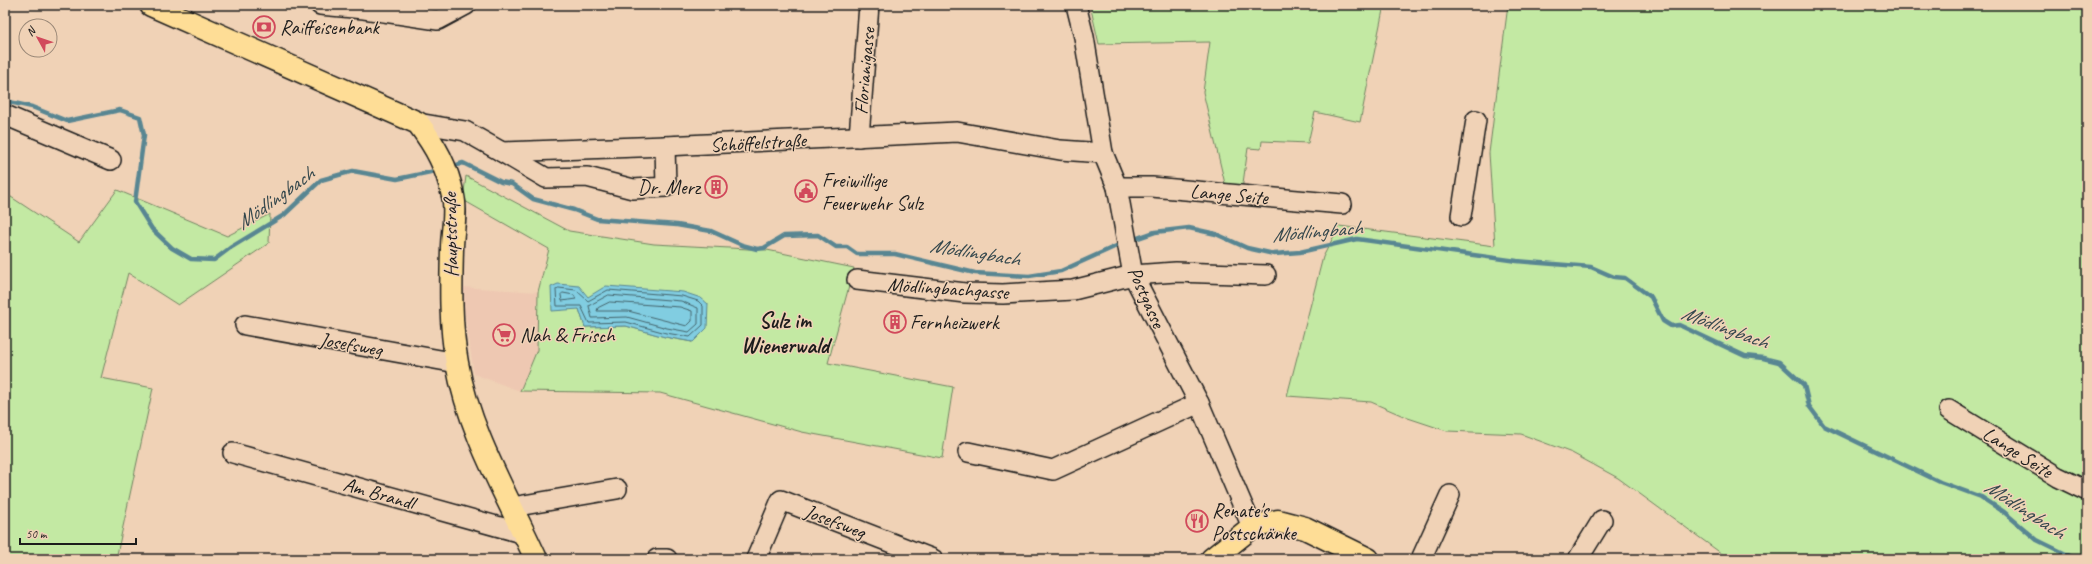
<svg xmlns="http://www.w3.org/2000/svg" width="2092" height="564" viewBox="0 0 2092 564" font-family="Caveat,sans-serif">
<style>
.built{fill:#eec8b2}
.green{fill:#c3e9a3;stroke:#708260;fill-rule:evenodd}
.water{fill:#81cde1;stroke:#598692}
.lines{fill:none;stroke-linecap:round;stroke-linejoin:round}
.shore{stroke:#44636b;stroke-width:1}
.stream{stroke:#598692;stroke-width:4.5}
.minor-casing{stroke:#1c1c1c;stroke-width:22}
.major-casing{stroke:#1c1c1c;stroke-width:25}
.minor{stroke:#f0d2b6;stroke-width:19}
.major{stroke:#fedd96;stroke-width:22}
.labels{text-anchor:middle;stroke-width:3;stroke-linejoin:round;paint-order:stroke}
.poi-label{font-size:20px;fill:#1c1c1c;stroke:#f0d2b6;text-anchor:start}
.street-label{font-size:20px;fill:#1c1c1c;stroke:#f0d2b6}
.water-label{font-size:21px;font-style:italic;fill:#35484d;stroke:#f0d2b6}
.quarter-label{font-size:22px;font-weight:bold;fill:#1c1c1c;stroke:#f0d2b6}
</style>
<rect width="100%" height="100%" fill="#f0d2b6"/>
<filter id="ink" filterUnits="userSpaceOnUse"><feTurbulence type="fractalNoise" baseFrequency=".025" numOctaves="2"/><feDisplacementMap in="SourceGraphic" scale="8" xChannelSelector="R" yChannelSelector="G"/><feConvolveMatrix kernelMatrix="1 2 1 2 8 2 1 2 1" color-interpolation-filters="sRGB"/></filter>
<g filter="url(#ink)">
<path class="built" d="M461,287l77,5 -1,58 -17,41 -46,-17z"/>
<g class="green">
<path d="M1090,5h294l-24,117 -45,-10 -7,31 -46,-2 -1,8 -13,-1 -6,42 -16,-2 -23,-96 7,-50 -111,2z"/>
<path d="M1508,5h579v554h-358l-111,-81 -46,-25 -51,-19 -74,-3 -39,-13 -37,-16 -84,-6 36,-139 16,-31 156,20 -6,-93z"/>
<path d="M466,176l103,55 85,13 113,6 87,18 -26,95 125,24 -11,71 -140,-26 -142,-39 -140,-2 17,-41 1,-58 11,-43 -86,-49zM579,309l113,33 -27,-5 -39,-11 -41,1z"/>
<path d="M117,190l110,46 43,-22 -1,29 -91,62 -50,-32 -27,105 52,10 -37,171h-111v-366l74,49z"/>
</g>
<path class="water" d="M558,284l21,2 9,11 18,-11 77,6 18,6 7,6 -1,24 -14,14 -28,-5 -39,-11 -41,1 -6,-18 -27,2 -1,-24z"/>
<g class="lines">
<g class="shore">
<path d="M559,288l17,2 12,11 20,-11 74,6 16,5 5,5v19l-13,12 -24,-4 -40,-11 -37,1 -8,-17h-24l-1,-16z"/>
<path d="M563,293l11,2 2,4 -14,2 -1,-6z"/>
<path d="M609,295l72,6 17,7v16l-9,8 -22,-4 -40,-11 -35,1 -3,-12z"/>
<path d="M610,302l70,5 12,4v10l-5,5 -59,-15h-31l1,-3z"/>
</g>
<g class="stream">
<path d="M5,101l27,6 35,14 53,-11 20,7 4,18 -9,67 17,27 20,19 19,11 23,1 16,-12 54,-33 37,-35 32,-9 44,8 43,-9"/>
<path d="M451,167l12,-4 38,19 11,2 21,15 41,11 23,9 80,6 34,6 31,14 15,4 7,-1 20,-12 34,-1 18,12h11l10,7h38l80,19 54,3 32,-5 62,-28"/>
<path d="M1132,240l23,-8 34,-4 27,6 31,14 27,6 26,-2 57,-13 160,22 74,6 23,10 11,1 26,19 12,24 8,5 8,-1 66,31 18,2 16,4 25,23 5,21 15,20 116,56 41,15 23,15 33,28 39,19"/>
</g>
<g class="minor-casing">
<g id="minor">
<path d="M320,5l44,4 74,11 28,-15"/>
<path d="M1076,5l8,32 19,116 14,34 16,88 66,128 53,124"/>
<path d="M5,115l106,45"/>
<path d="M418,123l47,8 37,21 163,-6 292,-14 103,18 43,3"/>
<path d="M859,137l10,-132"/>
<path d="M502,152l44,26 41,-1 46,12 33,-2 -1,-41"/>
<path d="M1117,187h35l190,17"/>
<path d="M1461,216l15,-96"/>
<path d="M857,280l108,13 38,1 70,-4 60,-15 43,-3 90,3"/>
<path d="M245,325l212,38"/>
<path d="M1949,410l109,67 29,14"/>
<path d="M968,452l85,18 146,-67"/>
<path d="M233,453l292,81"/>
<path d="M512,507l105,-18"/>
<path d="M657,559h10"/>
<path d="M756,559l25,-59 152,59"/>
<path d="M1421,559l29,-64"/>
<path d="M1578,559l24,-39"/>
</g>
</g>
<g class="major-casing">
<g id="major">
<path d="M151,5l267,118c18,24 29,44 35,73 4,16 -1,36 -1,52 -1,38 -2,77 5,115 12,69 50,132 79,196"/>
<path d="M1212,559l40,-32 26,-6 27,7 63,31"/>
</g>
</g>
<use href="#minor" class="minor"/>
<use href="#major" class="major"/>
</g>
</g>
<defs>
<g id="bank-ring" transform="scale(1.15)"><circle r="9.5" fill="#f0d2b6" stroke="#d1495b" stroke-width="1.5"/><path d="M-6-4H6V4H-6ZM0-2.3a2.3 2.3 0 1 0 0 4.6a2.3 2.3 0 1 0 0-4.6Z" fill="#d1495b"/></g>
<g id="building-ring" transform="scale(1.15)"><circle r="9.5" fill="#f0d2b6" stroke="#d1495b" stroke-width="1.5"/><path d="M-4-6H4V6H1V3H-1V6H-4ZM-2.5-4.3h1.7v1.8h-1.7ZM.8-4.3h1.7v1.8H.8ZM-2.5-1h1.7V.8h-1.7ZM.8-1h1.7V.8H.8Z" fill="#d1495b"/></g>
<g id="civic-ring" transform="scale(1.15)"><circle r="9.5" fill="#f0d2b6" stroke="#d1495b" stroke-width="1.5"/><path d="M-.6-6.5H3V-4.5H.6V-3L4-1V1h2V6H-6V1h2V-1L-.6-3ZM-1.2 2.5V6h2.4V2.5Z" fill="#d1495b"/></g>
<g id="supermarket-ring" transform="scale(1.15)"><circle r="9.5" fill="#f0d2b6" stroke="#d1495b" stroke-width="1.5"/><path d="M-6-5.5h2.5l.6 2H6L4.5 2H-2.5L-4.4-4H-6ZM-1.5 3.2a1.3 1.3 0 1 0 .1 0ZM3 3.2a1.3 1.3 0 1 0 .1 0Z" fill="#d1495b"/></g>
<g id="restaurant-ring" transform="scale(1.15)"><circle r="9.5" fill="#f0d2b6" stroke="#d1495b" stroke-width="1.5"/><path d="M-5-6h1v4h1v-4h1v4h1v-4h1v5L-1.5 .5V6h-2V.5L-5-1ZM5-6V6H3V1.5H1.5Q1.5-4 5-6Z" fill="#d1495b"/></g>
</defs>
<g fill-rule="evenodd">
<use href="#bank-ring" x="264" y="27"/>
<use href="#building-ring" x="716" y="187"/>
<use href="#civic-ring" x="806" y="191"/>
<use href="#building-ring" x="895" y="322"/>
<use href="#supermarket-ring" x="504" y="335"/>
<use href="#restaurant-ring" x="1197" y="521"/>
</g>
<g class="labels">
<g class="poi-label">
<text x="280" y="34">Raiffeisenbank</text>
<text x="822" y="187">Freiwillige<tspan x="822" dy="23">Feuerwehr Sulz</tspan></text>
<text x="700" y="194" text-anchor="end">Dr. Merz</text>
<text x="910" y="329">Fernheizwerk</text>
<text x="520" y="342">Nah &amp; Frisch</text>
<text x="1212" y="517">Renate's<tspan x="1212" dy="23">Postschänke</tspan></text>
</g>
<g class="street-label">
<text transform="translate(864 71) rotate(-85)" y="7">Florianigasse</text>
<text transform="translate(758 142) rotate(-3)" y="7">Schöffelstraße</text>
<text transform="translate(1229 194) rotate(5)" y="7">Lange Seite</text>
<text transform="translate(450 235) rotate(-91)" y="7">Hauptstraße</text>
<text transform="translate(948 288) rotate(4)" y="7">Mödlingbachgasse</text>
<text transform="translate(1147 297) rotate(66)" y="7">Postgasse</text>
<text transform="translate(351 344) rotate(10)" y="7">Josefsweg</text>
<text transform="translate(2018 452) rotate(32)" y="7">Lange Seite</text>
<text transform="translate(379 493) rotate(16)" y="7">Am Brandl</text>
<text transform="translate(835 521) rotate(21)" y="7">Josefsweg</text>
</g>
<g class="water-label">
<text transform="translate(275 198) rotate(-36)" y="7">Mödlingbach</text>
<text transform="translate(1317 231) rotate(-5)" y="7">Mödlingbach</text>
<text transform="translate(975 252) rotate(9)" y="7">Mödlingbach</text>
<text transform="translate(1725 327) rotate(20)" y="7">Mödlingbach</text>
<text transform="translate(2025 509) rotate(33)" y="7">Mödlingbach</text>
</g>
<g class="quarter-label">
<text x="785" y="328">Sulz im<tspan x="785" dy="25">Wienerwald</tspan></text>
</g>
</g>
<rect width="2092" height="564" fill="none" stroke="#f0d2b6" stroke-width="20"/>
<rect x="10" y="10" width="2072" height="544" fill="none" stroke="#1c1c1c" stroke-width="1.5" filter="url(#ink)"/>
<g transform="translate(38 38) rotate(310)"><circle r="19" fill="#f0d2b6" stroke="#9b8978"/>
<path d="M0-3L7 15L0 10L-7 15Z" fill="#d1495b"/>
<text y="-6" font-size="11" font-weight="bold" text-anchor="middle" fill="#1c1c1c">N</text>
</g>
<path d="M20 538v6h116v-6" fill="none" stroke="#1c1c1c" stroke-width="2"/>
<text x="26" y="538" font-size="12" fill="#1c1c1c" stroke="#f0d2b6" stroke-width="3" paint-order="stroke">50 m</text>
</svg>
